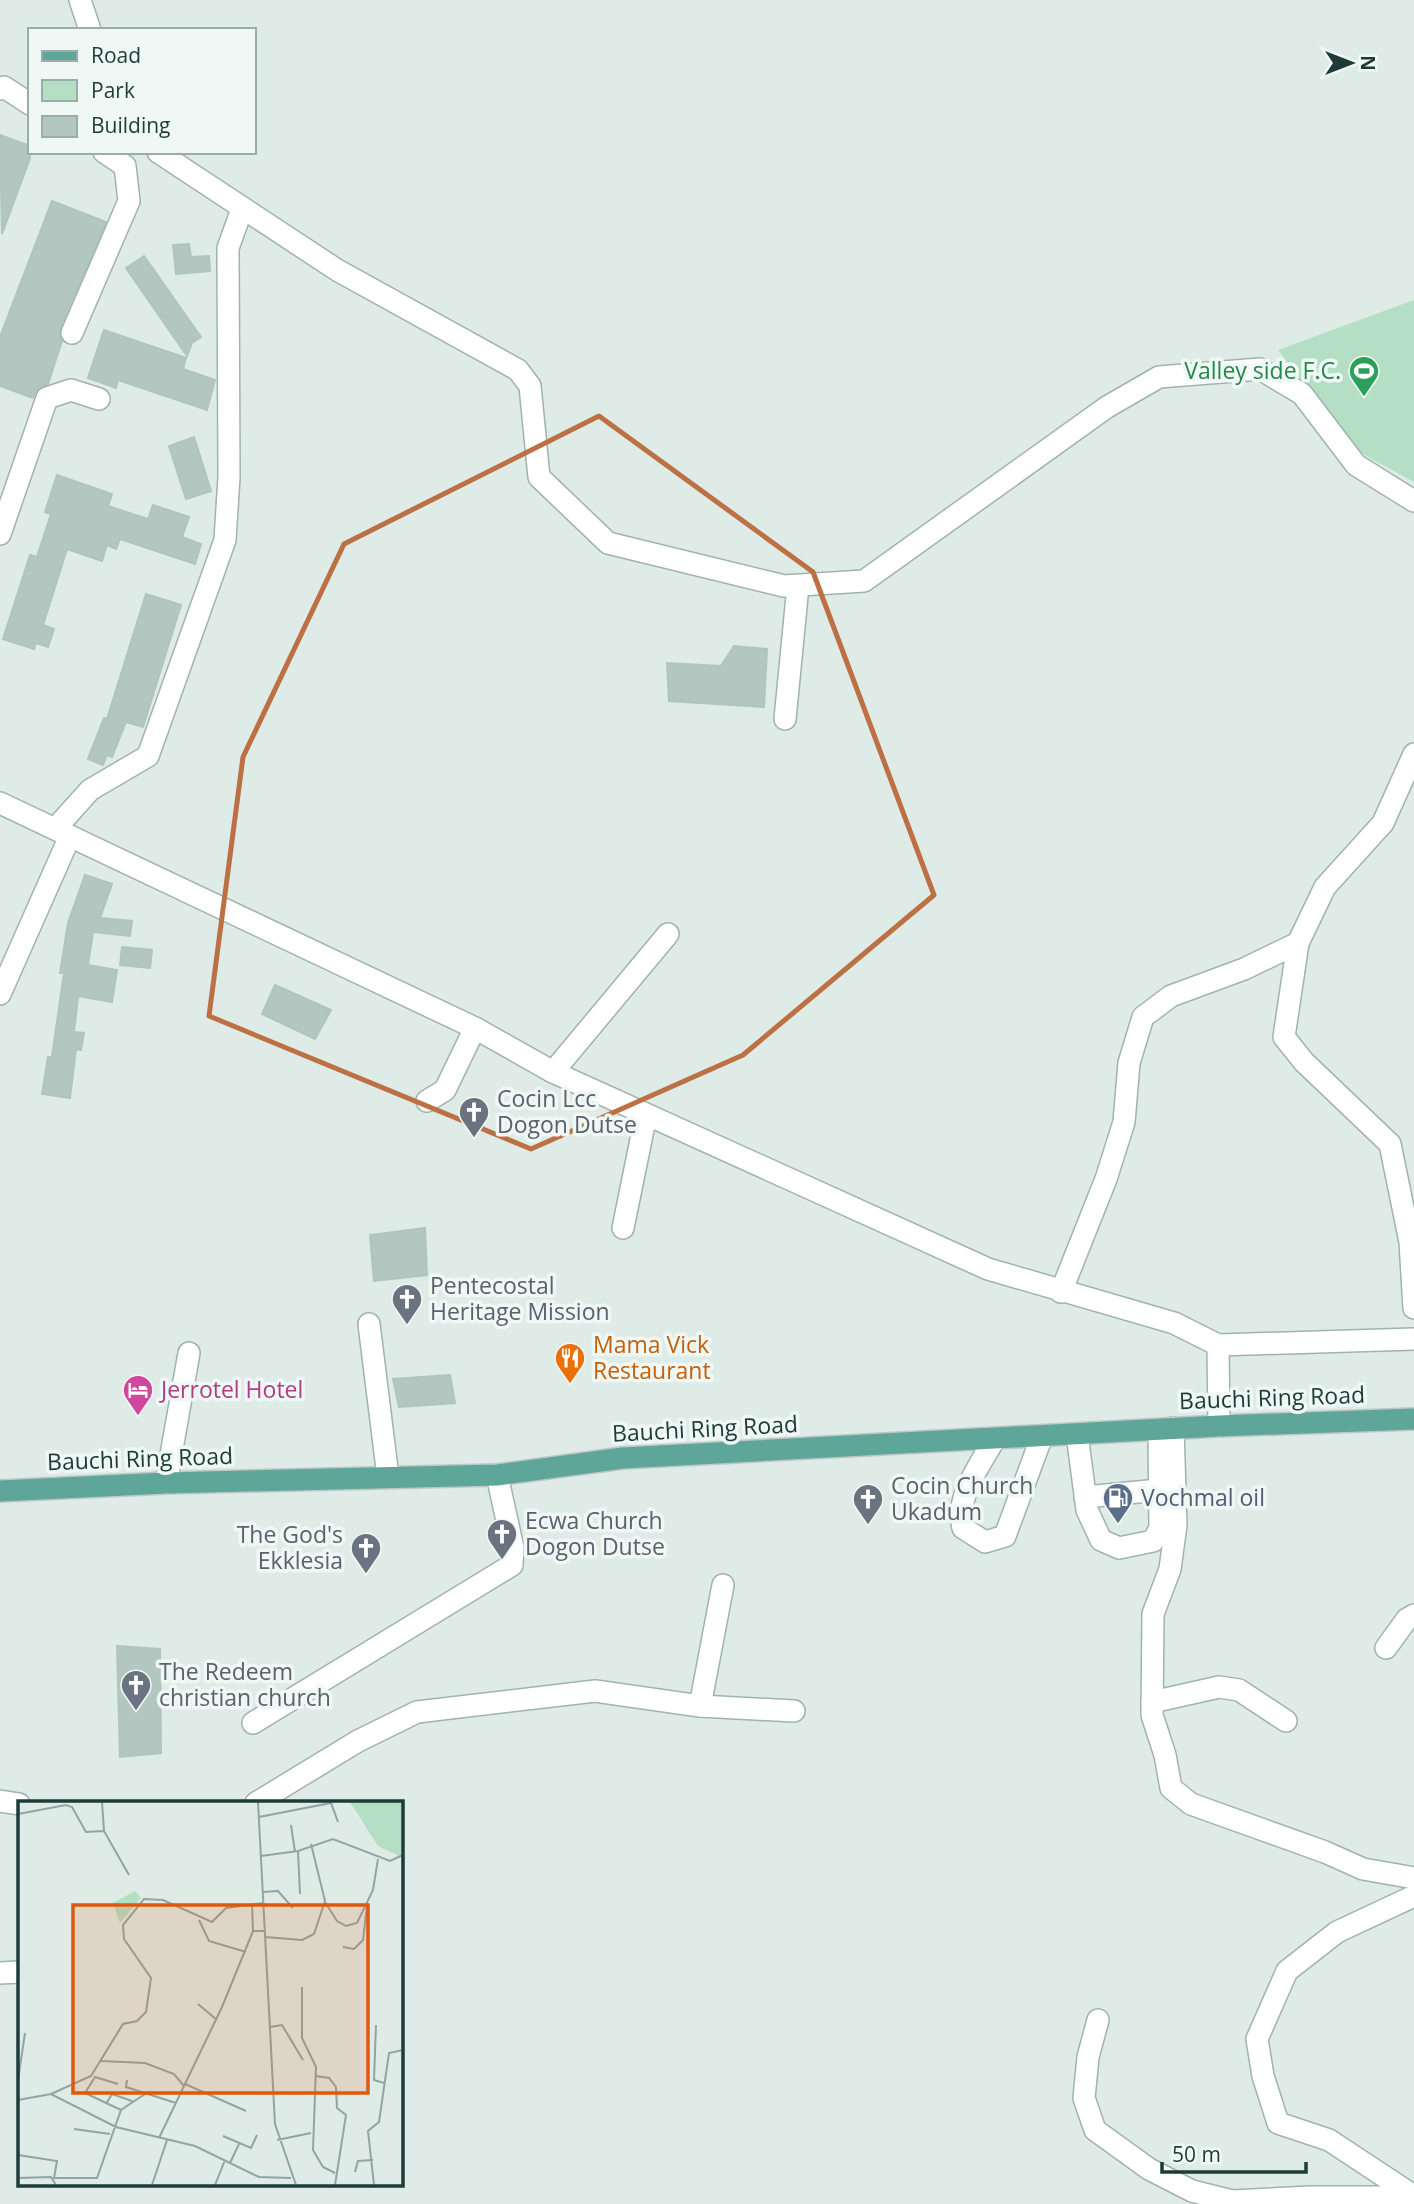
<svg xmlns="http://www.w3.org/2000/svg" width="1414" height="2204" viewBox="0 0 1414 2204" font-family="'Open Sans',sans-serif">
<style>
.green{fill:#b4dfc4}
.building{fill:#b3c6c0;stroke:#b0c5bf;stroke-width:2}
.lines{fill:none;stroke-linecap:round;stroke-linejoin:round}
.minor-casing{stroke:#a1b3af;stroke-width:24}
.major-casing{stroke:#c0c8c7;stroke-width:24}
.minor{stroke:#fff;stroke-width:21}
.major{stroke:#5ea59a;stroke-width:21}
.marked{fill:none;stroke:#bc7043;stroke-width:5;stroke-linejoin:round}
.labels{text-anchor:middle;stroke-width:7;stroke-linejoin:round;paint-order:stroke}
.leisure-label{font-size:23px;fill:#27864d;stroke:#eff8f4;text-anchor:end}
.worship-label{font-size:23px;fill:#5b616d;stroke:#eff8f4;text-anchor:start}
.food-label{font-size:23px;fill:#c56008;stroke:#eff8f4;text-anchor:start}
.hotel-label{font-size:23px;fill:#b23c85;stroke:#eff8f4;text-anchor:start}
.street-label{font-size:23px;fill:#1e3c37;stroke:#eff8f4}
.service-label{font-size:23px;fill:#4e5e75;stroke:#eff8f4;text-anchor:start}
.inset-road{fill:none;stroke:#91a5a1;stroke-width:2}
.view{fill:#de580e;fill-opacity:0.15;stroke:#de580e;stroke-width:3.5}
.inset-edge{fill:none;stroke:#1e3c37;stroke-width:3.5}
</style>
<rect width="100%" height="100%" fill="#deebe7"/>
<path class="green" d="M1414,300v182l-64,-35 -72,-97z"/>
<g class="building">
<path d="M0,135l30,11v12l-28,76z"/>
<path d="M52,201l54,21 -46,106 2,13 -14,43 -10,4 -5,10 -33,-12v-49z"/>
<path d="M189,244l2,13 18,-1 1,15 -34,3 -3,-29z"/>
<path d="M144,256l57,81 -9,6 -5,13 -61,-88z"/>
<path d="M104,330l82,28 -3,11 32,11 -8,30 -89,-30 -2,8 -28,-10z"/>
<path d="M194,437l17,54 -25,8 -17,-53z"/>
<path d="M57,475l55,19 -4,12 40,13 5,-14 36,12 -7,20 19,7 -6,20 -75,-25 -4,10 -9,-4 -5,16 -35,-12 -24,76 11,4 -6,18 -12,-4 -2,6 -31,-10 27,-84 7,2 14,-43 -6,-2z"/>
<path d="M146,594l35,11 -38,122 -17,-5 -14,35 -5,-2 -4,10 -15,-6 16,-41 3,1z"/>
<path d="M734,646l33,3 -3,58 -95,-6 -2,-38 54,3z"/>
<path d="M85,875l27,9 -12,34 32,3 -2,15 -37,-4 -5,33 29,5 -5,32 -34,-6 -4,36 10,1 -3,17 -5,-1 -6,49 -28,-4 6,-37h4l12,-84h-4l8,-50z"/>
<path d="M122,947l30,3 -2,18 -30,-3z"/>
<path d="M275,985l56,25 -16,29 -53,-25z"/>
<path d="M425,1228l2,47 -53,6 -4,-46z"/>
<path d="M450,1375l5,28 -56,4 -6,-28z"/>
<path d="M117,1646l43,3 1,104 -41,4z"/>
</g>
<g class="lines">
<g class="minor-casing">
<g id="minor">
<path d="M80,0l10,30"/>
<path d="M0,89l4,-2 26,17"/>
<path d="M158,152l179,118 181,100 12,16 9,91 69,66 176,43 80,-5 243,-174 52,-30 101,-8 42,25 54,71 58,36"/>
<path d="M72,333l57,-132 -4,-35 -21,-14"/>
<path d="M0,534l47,-136 24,-8 28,9"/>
<path d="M785,719l13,-133"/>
<path d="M1414,754l-31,69 -58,64 -27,56 -14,94 20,25 86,82 20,98 4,66"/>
<path d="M0,803l475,225 78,44 435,197 186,54 44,22 1,81"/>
<path d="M55,829l35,-39 58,-34 77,-216 4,-63 -1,-229 14,-39"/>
<path d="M0,994l70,-158"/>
<path d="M553,1072l115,-138"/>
<path d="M427,1101l18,-11 30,-62"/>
<path d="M623,1228l23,-113"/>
<path d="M1061,1292l45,-113 18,-57 5,-59 14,-46 28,-21 73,-27 54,-26"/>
<path d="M369,1324l19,153"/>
<path d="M1218,1345l196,-6"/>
<path d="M1173,1428l3,97 -6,44 -17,45 -1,101 13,40 6,33 20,16 134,48 38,17 51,9"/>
<path d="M1077,1434l10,76 14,30 18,8 34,-7 7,-13 -1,-94"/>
<path d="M995,1438c-15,28 -40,58 -32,90l22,14 20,-6 37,-100"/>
<path d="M166,1483l23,-130"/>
<path d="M1085,1497l74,-7"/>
<path d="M1386,1648l21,-29 7,-4"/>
<path d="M1152,1702l67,-15 20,3 47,31"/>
<path d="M700,1706l23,-121"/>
<path d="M253,1723l259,-158 1,-17 -16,-73"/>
<path d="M0,1801l19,3"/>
<path d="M256,1803l102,-62 59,-29 178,-21 105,15 94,5"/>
<path d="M1414,1896l-77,36 -50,39 -30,68 6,37 15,47 51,17 85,56"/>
<path d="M0,1973l19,-1"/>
<path d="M1098,2020l-10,37 -4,41 11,32 54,39 43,22 40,10 78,-4h104"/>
</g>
</g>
<g class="major-casing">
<path id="major" d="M0,1491l166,-8 331,-8 126,-17 596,-32 195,-7"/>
</g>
<use href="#minor" class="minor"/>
<use href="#major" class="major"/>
</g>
<path class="marked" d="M599,416l214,156 121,323 -191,160 -212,94 -322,-133 34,-259 101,-213z"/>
<defs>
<g id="stadium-pin" transform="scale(1.575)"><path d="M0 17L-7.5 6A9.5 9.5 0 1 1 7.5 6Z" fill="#2e9e5b" stroke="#eff8f4"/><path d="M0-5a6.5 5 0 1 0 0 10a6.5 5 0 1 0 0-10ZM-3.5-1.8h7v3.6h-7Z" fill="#fff"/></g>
<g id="church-pin" transform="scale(1.575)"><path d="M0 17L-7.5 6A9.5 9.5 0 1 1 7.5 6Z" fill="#6b7280" stroke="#eff8f4"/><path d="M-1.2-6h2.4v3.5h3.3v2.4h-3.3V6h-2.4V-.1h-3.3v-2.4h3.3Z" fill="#fff"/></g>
<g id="restaurant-pin" transform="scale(1.575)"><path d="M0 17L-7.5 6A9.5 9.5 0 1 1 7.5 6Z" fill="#e8710a" stroke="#eff8f4"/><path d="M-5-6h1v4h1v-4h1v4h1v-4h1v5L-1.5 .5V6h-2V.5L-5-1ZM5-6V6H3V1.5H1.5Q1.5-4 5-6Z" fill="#fff"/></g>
<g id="hotel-pin" transform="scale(1.575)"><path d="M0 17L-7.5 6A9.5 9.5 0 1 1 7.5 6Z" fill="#d1479c" stroke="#eff8f4"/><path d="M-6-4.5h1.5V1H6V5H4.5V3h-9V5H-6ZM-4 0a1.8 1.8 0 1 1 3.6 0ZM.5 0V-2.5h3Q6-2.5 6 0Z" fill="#fff"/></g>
<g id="fuel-pin" transform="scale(1.575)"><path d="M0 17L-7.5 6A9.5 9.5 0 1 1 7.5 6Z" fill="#5c6f8a" stroke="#eff8f4"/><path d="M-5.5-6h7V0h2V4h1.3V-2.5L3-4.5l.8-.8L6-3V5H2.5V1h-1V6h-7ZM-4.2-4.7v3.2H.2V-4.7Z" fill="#fff"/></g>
</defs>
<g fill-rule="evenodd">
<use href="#stadium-pin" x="1364" y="371"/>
<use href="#church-pin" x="474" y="1112"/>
<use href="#church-pin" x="407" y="1299"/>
<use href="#restaurant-pin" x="570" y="1358"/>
<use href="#hotel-pin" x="138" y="1390"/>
<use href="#fuel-pin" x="1118" y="1498"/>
<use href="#church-pin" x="868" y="1499"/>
<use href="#church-pin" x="502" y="1534"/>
<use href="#church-pin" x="366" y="1548"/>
<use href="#church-pin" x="136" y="1685"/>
</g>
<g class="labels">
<g class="leisure-label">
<text x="1341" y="379">Valley side F.C.</text>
</g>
<g class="worship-label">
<text x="497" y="1107">Cocin Lcc<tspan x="497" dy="26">Dogon Dutse</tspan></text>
<text x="430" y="1294">Pentecostal<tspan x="430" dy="26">Heritage Mission</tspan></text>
<text x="891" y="1494">Cocin Church<tspan x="891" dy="26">Ukadum</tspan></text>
<text x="525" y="1529">Ecwa Church<tspan x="525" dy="26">Dogon Dutse</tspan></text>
<text x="343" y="1543" text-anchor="end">The God's<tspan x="343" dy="26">Ekklesia</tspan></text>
<text x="159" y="1680">The Redeem<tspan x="159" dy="26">christian church</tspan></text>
</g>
<g class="food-label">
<text x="593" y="1353">Mama Vick<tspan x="593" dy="26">Restaurant</tspan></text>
</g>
<g class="hotel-label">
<text x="161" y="1398">Jerrotel Hotel</text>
</g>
<g class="street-label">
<text transform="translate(1272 1398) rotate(-2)" y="8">Bauchi Ring Road</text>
<text transform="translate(705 1429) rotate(-3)" y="8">Bauchi Ring Road</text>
<text transform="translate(140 1459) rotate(-2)" y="8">Bauchi Ring Road</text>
</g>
<g class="service-label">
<text x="1141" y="1506">Vochmal oil</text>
</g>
</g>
<g transform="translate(18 1801)">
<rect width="385" height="385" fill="#deebe7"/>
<path d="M332,1h53v56l-25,-12zM117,90l6,7 -21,25 -7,-20z" fill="#b4dfc4"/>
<path class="inset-road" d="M84,1l2,29 25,44M240,1l17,322 21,61M0,13l48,-9 6,2 14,25 18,-1M241,16l72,-14 7,19M273,24l4,27M280,50l2,43M243,55l37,-5 35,-12 57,22 13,-6M245,91l15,-1 15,17M307,101l12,19 9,5 11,-3 16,-33 5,-31M234,103l1,27M181,119l10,21 37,11M247,136l37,3 12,-6 11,-33 -14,-57M325,146l11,2 9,-9 4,-34M284,186v51l14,29 -3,83 10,17 12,6M180,203l19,16M358,224l-2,55 10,3M252,226l12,-2 21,35M83,260l44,2 29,11 10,12M298,275l13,2 7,9 1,21 9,7 -11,70M0,279l7,-47M109,279l-1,7 50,16M100,283l-23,-7 -10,16 36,17M167,283l61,27M33,293l40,-18 32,-52 14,-3 9,-9 5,-34 -27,-39 -1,-14 21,-26 19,1 49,22 14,-14 37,-5M0,299l33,-6 65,33 79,19 64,31 32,1M88,303l6,-10 20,7M56,328l36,5M205,335l28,12 6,-13M141,337l63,-131 31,-76h11M259,339l34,-7M0,354l39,6 -3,17h43l24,-68 24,-16M212,362l9,-19M337,371l3,-11 15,-1M0,377l33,-1 5,8M134,384l15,-45M197,384l10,-25M356,384l-6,-54 11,-9 10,-69 14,-3"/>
<path class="view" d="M55,104h295v188h-295z"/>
<rect width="385" height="385" class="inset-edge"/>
</g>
<rect x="28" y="28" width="228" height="126" fill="#eff8f4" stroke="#9bada8" stroke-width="2"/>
<rect x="42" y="51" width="35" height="10" fill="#5ea59a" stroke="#9bada8" stroke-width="2"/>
<text x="91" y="63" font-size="21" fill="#1e3c37">Road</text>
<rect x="42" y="80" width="35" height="21" fill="#b4dfc4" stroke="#9bada8" stroke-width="2"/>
<text x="91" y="98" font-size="21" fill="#1e3c37">Park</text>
<rect x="42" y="116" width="35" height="21" fill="#b3c6c0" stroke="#9bada8" stroke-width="2"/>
<text x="91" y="133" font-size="21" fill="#1e3c37">Building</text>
<g transform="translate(1351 63) rotate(90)" stroke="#eff8f4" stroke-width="5" paint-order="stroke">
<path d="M0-5L12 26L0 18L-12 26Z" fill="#1e3c37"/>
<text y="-10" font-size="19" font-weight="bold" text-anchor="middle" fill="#1e3c37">N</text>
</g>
<path d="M1162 2162v10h144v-10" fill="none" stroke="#1e3c37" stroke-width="3.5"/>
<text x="1172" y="2162" font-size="21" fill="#1e3c37" stroke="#eff8f4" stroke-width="5" paint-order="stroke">50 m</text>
</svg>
